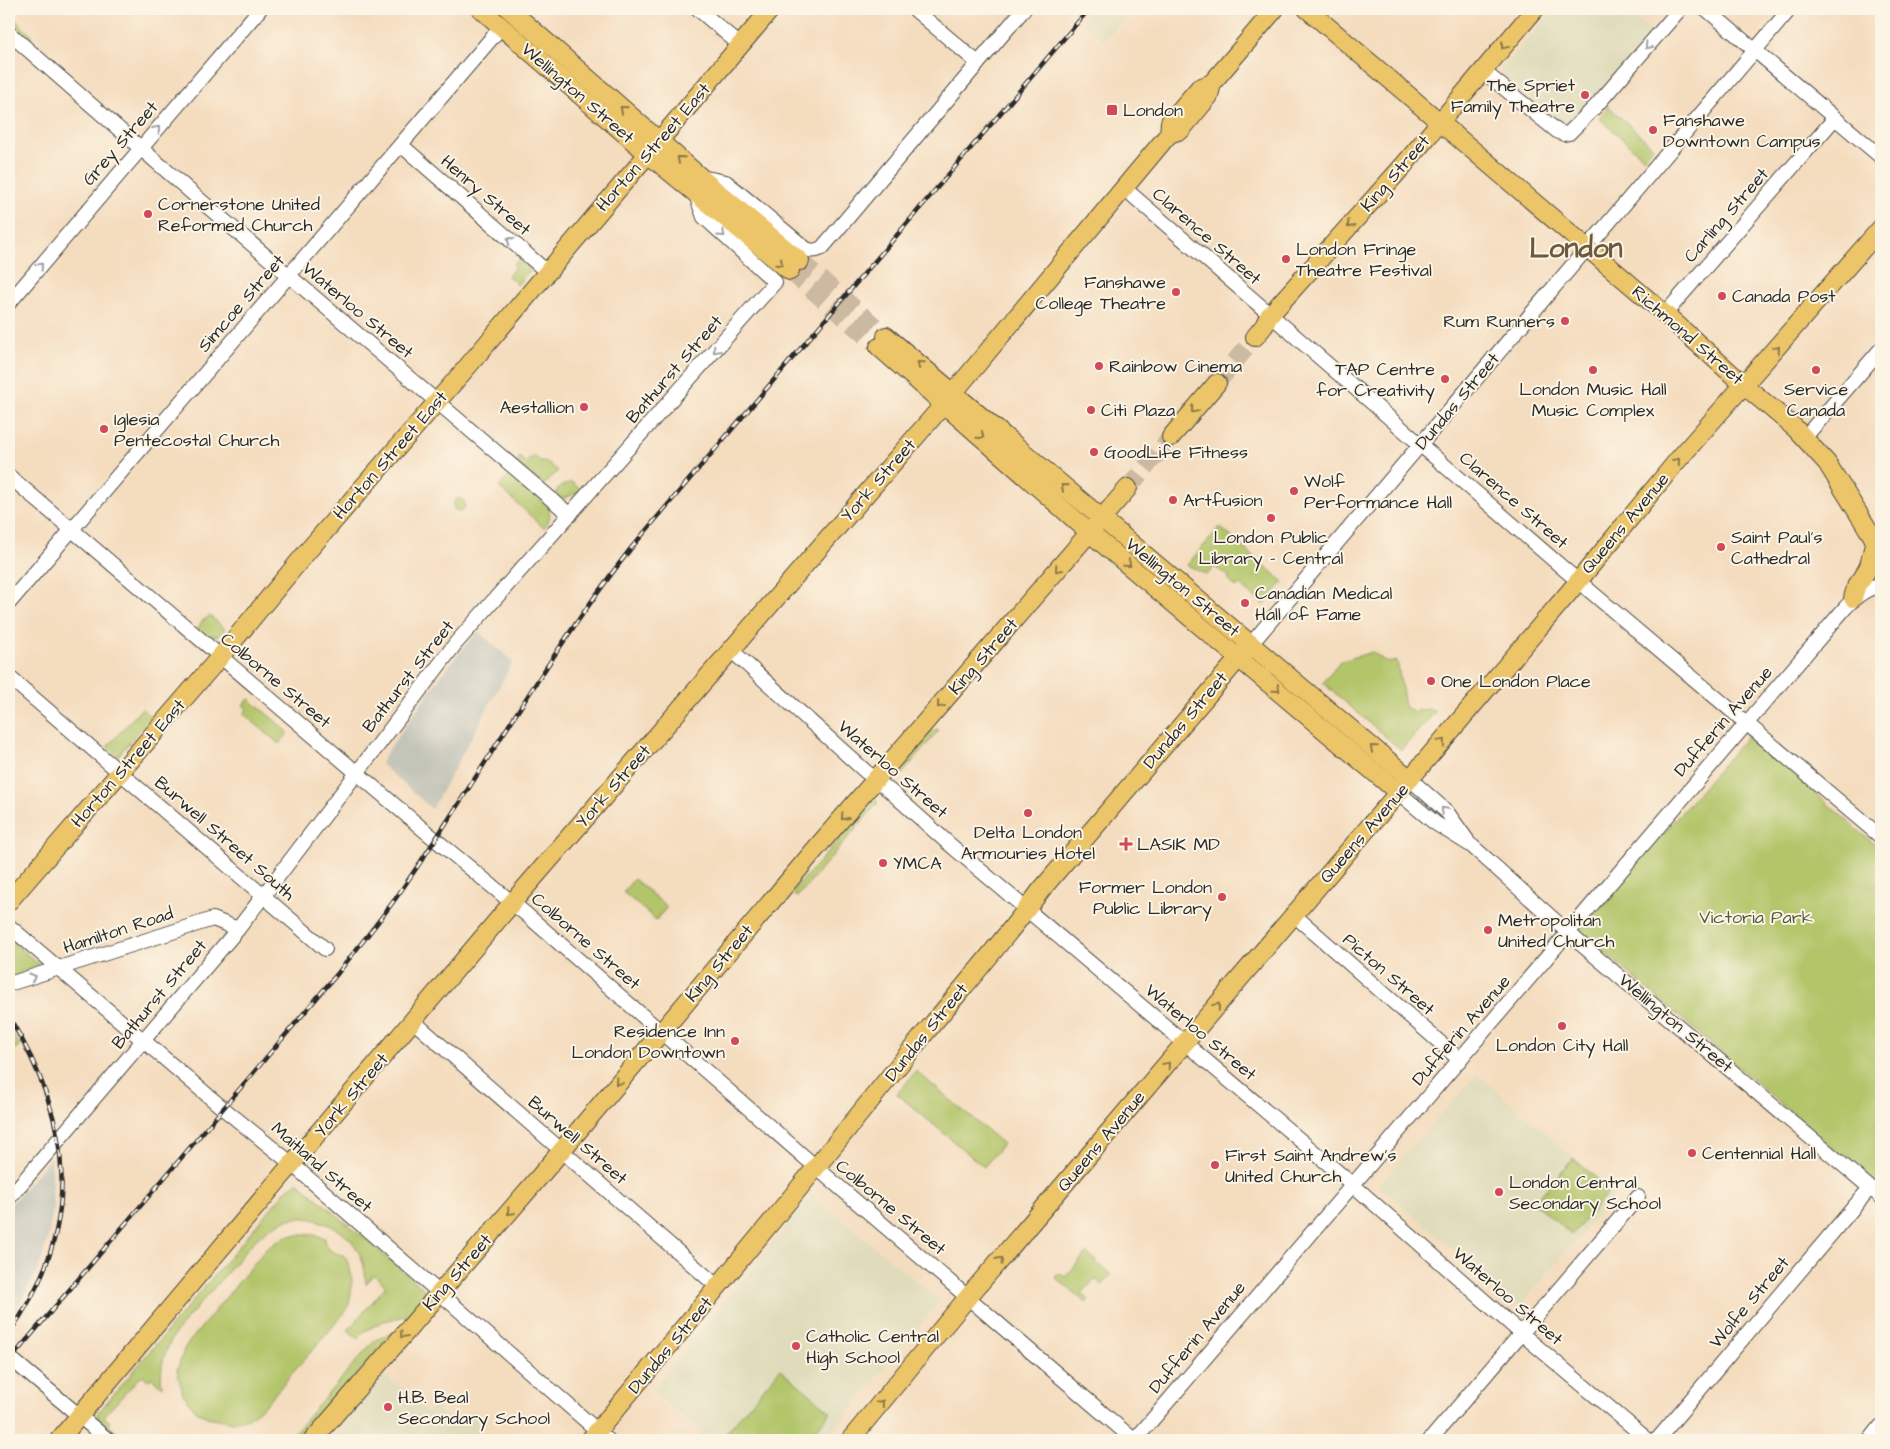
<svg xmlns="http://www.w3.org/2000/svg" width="1890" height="1449" viewBox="0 0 1890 1449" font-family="'Architects Daughter',sans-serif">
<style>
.built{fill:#e0dcbb}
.industrial{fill:#c4c5b9}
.green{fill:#b2c569;stroke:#6e784a}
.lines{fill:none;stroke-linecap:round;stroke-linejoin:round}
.major-tunnel{stroke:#ccb9a1;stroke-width:18;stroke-dasharray:18 9;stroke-linecap:butt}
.minor-casing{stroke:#494641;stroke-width:16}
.major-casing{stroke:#494641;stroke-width:20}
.minor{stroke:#fff;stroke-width:14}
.major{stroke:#edc569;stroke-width:18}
.rail-casing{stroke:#2b2b2b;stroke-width:4.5}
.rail{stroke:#fcf5e5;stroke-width:2.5;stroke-dasharray:8;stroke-linecap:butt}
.oneway{stroke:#8c784a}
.oneway2{stroke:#a0a0a0}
.poi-dot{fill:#d1495b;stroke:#fcf5e5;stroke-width:2}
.labels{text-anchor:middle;stroke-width:4;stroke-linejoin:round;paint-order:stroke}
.poi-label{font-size:18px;fill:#2b2b2b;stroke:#fcf5e5;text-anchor:start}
.street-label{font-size:18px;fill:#2b2b2b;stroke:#fcf5e5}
.park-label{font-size:18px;fill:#54593e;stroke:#fcf5e5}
.town-label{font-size:28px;font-weight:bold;fill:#6b5940;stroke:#fcf5e5}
</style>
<rect width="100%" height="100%" fill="#fcf5e5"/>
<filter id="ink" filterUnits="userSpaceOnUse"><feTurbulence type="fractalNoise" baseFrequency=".02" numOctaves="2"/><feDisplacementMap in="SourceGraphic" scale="10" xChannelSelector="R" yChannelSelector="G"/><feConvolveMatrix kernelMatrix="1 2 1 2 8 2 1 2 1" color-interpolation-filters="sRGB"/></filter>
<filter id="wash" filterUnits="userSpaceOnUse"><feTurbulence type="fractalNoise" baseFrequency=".0096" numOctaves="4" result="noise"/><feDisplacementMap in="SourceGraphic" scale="20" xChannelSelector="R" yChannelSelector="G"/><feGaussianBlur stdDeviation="1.12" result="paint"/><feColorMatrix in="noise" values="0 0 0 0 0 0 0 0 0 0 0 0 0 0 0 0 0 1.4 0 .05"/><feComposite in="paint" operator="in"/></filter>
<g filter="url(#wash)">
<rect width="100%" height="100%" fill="#f4dcbe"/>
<g class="built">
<path d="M1093,9h29l5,5 -23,27 -22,-19z"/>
<path d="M1553,9h71l27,23 -46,56 -36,38 -5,1 -64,-55z"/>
<path d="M1477,1074l138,120 -95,112 -142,-121z"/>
<path d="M812,1195l128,106 -115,139h-129l6,-8 -50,-42z"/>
<path d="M383,1374l44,38 6,-7 25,21 15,-17 15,12 -16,19h-146z"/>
</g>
<g class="industrial">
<path d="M478,631l35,31 -81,147 -51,-45 4,-9 57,-81z"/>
<path d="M51,1157l2,53 -6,32 -8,26 -16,30 -14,21v-112z"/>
</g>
<g class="green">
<path d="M9,14l23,22 -4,6 -19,-18z"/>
<path d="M1608,106l45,41 -9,11 -45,-40z"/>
<path d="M522,257l11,10 -16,18 -9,-9 7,-9 -2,-2z"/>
<path d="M533,455l8,7h6l11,9 -14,14 -26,-22 1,-6 7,6z"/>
<path d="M511,474c8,7 31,24 36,32 5,8 2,16 -3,22l-45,-41z"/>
<path d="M571,482l12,9 -19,7 -7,-1 -1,-3 2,-6z"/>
<circle cx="459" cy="505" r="6"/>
<path d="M1220,527l63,55 -19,23 -24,-20 -3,3 -9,-8 1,-4 -15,-9 -7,8 -20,-10z"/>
<path d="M210,616l15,13 -7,7h-13l-8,-6 5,-9z"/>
<path d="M1373,652c7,6 14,13 24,9l8,45 9,7 3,-3 13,-1 5,3 -34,38 -78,-67 18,-22z"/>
<path d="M249,699l38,32v4l-8,9 -35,-30 3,-5 -4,-4z"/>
<path d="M142,708l9,9 -33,39 -11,-9z"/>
<path d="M936,729l3,1 -37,44 -3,-3 3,-4 29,-36z"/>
<path d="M1748,735l133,115v340l-301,-259z"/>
<path d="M875,799l2,2v3l-80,93 -3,-2 -1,-4z"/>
<path d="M634,879l33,28 -11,13 -33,-28z"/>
<path d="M9,939l32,27 -3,4 -29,9z"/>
<path d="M9,1024l11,22 -11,6z"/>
<path d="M916,1071l87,73 -19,23 -87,-73z"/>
<path d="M1573,1158l37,32 -38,45 -38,-32z"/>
<path d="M298,1182l127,108 -1,7 -14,18 -26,6 -21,11 -5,7 -10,-9 38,-44 -12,-11 -8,9c-1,-24 -9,-44 -31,-56 -52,-29 -79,10 -109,46 -17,19 -33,38 -50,58 -11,18 -17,34 -14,55l-10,-9 -4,2 -6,-5 -38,41 6,6 -2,2 19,16h-5l-23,-20 -2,-6 191,-226z"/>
<path d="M310,1234l15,4c1,12 9,16 19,17 11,18 9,36 3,55l-81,94 -17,14 -15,4 -27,-5 -11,-6 -13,-17 -6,-24 8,-23 81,-98 20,-13z"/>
<path d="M1087,1253l24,22 -9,10 -7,-6 -13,14 7,7 -3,3 -31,-26 4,-4 6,4z"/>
<path d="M393,1332l-93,108h-12l86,-99z"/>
<path d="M780,1369l51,43 -24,28h-87z"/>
</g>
</g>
<g filter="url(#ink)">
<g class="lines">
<g class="major-tunnel">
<path d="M800,261l86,75"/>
<path d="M790,271l89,76"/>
<path d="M1217,383l38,-46"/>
<path d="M1128,488l43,-51"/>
</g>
<g class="minor-casing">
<g id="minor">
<path d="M698,9l42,36"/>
<path d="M914,9l64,54"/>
<path d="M1706,9l175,148"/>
<path d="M9,33l191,167 370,315"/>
<path d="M1483,71l74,60 7,3 5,-1 27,-27 84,-97"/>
<path d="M401,145l146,127"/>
<path d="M701,177l25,5 79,66c6,4 11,3 17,0l202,-239"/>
<path d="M1124,188l440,381 317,268"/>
<path d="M9,303l251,-294"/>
<path d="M1665,314l170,-196"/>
<path d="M1805,437l76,-88"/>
<path d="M9,476l416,355 102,84 290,253 317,272"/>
<path d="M9,603l493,-577"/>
<path d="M1251,644l539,-635"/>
<path d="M731,650l134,121 25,20 58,52 404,341 170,150 126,106"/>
<path d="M9,677l316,272"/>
<path d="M1410,779l37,33 20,28"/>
<path d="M1399,793l36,30 37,23 110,99 299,252"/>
<path d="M1294,915l166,145"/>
<path d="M9,926l210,179 73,59 316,276"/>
<path d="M9,984l204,-65 25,10"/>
<path d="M413,1021l305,266"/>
<path d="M9,1198l229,-269 218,-286 319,-361 -71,-65 -8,-22"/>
<path d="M9,1357l99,83"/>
<path d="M1135,1440l710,-832c9,-10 21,-21 36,-22"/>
<path d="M1430,1440l208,-243"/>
<path d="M1657,1440l213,-252"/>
<path d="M1870,1440l11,-14"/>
</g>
</g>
<g class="major-casing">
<g id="major">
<path d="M481,9l167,145 142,117"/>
<path d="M509,9l205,180 86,72"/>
<path d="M1307,9l358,305 80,72 50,42 32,35 54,87"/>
<path d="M1169,134l1,-12 29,-34 13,-5"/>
<path d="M886,336l524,443"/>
<path d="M1255,337l9,-11 5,-10 134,-150 132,-157"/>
<path d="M879,347l211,186 309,260"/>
<path d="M1171,437l46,-54"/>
<path d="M1853,598l4,-14 5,-5 7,-13 6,-26"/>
<path d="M9,901l211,-244 86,-104 162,-187 303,-357"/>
<path d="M59,1440l453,-537 432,-499 225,-270 12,-4 28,-34 3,-13 63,-74"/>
<path d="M313,1440l228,-265 277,-329 310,-358"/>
<path d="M590,1440c108,-129 216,-259 322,-391 43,-53 89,-104 129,-159l210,-246"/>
<path d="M850,1440l118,-143 603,-707 106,-129 204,-233"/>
</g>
</g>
<use href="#minor" class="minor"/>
<use href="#major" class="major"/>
<g class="rail-casing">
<g id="rail">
<path d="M9,1017c65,106 75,211 0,316"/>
<path d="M9,1361l329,-388c20,-26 41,-51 60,-78 80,-115 148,-238 234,-348l457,-538"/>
</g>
</g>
<use href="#rail" class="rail"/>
</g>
<defs><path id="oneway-chevron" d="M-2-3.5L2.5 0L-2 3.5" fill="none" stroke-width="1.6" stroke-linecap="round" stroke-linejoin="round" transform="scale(1.25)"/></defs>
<g class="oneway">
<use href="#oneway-chevron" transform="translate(1504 46) rotate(130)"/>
<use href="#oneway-chevron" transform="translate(623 109) rotate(-139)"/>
<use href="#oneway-chevron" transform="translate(680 159) rotate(-139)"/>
<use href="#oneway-chevron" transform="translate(1350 225) rotate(132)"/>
<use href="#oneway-chevron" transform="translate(780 263) rotate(39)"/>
<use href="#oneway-chevron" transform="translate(1777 349) rotate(-49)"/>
<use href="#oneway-chevron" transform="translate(920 364) rotate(-140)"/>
<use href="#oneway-chevron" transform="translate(1194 410) rotate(131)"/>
<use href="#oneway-chevron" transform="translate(981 436) rotate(41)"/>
<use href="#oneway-chevron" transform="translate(1677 461) rotate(-49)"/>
<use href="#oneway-chevron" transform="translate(1064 487) rotate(-139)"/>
<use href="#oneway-chevron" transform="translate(1128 564) rotate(40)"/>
<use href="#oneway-chevron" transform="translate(1058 569) rotate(131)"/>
<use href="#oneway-chevron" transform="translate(1277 689) rotate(40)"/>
<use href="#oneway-chevron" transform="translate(940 705) rotate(131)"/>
<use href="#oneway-chevron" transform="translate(1442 742) rotate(-50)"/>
<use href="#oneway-chevron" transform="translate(1373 748) rotate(-140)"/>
<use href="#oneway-chevron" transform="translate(844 817) rotate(132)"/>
<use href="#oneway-chevron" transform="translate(1217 1006) rotate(-50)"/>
<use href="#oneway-chevron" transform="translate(1167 1065) rotate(-50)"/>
<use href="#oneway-chevron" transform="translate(618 1082) rotate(131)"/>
<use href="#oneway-chevron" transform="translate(510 1212) rotate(131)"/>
<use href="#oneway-chevron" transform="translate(1000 1260) rotate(-49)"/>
<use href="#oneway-chevron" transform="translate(403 1335) rotate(131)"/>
<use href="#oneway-chevron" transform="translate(881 1403) rotate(-51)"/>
</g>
<g class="oneway2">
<use href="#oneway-chevron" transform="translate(1648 46) rotate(131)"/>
<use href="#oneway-chevron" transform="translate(157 129) rotate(-49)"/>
<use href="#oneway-chevron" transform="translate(722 234) rotate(42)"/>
<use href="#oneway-chevron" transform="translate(510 240) rotate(-139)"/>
<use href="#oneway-chevron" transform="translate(40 266) rotate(-49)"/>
<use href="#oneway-chevron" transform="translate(716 350) rotate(131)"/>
<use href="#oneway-chevron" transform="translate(1444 810) rotate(-135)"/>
<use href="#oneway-chevron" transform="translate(33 977) rotate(-17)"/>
</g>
</g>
<g class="poi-dot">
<circle cx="1585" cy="95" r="5"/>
<rect x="1106" y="104" width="12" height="12" rx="2.5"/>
<circle cx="1653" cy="130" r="5"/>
<circle cx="148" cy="214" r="5"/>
<circle cx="1286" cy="259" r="5"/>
<circle cx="1176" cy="292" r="5"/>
<circle cx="1722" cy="296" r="5"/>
<circle cx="1565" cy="321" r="5"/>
<circle cx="1099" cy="366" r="5"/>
<circle cx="1593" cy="370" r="5"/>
<circle cx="1816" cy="370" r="5"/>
<circle cx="1445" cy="379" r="5"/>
<circle cx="584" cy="407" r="5"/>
<circle cx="1091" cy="410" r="5"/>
<circle cx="104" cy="429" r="5"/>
<circle cx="1094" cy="452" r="5"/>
<circle cx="1294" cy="491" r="5"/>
<circle cx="1173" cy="500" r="5"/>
<circle cx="1271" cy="518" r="5"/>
<circle cx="1721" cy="547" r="5"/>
<circle cx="1245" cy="603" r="5"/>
<circle cx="1431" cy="681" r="5"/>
<circle cx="1028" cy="813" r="5"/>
<path d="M1123.5 836.5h5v5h5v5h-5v5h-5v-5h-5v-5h5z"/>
<circle cx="883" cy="863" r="5"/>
<circle cx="1222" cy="897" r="5"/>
<circle cx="1488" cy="930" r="5"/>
<circle cx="1562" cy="1026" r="5"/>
<circle cx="735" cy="1041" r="5"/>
<circle cx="1692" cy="1153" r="5"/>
<circle cx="1215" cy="1165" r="5"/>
<circle cx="1499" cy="1192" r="5"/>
<circle cx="796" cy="1346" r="5"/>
<circle cx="388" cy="1407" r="5"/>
</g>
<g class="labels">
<g class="poi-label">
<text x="1575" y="91" text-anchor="end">The Spriet<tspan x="1575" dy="21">Family Theatre</tspan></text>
<text x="1123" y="116">London</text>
<text x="1663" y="126">Fanshawe<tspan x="1663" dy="21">Downtown Campus</tspan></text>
<text x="158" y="210">Cornerstone United<tspan x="158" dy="21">Reformed Church</tspan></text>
<text x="1296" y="255">London Fringe<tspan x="1296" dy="21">Theatre Festival</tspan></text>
<text x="1166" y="288" text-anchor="end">Fanshawe<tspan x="1166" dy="21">College Theatre</tspan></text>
<text x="1732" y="302">Canada Post</text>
<text x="1555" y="327" text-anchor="end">Rum Runners</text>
<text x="1109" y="372">Rainbow Cinema</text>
<text x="1435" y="375" text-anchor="end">TAP Centre<tspan x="1435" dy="21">for Creativity</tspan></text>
<text x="1593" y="395" text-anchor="middle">London Music Hall<tspan x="1593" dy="21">Music Complex</tspan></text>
<text x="1816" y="395" text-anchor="middle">Service<tspan x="1816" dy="21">Canada</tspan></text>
<text x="574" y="413" text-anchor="end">Aestallion</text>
<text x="1101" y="416">Citi Plaza</text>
<text x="114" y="425">Iglesia<tspan x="114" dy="21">Pentecostal Church</tspan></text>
<text x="1104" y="458">GoodLife Fitness</text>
<text x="1304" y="487">Wolf<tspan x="1304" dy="21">Performance Hall</tspan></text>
<text x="1183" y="506">Artfusion</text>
<text x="1271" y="543" text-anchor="middle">London Public<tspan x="1271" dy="21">Library - Central</tspan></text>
<text x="1731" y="543">Saint Paul's<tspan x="1731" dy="21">Cathedral</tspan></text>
<text x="1255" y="599">Canadian Medical<tspan x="1255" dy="21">Hall of Fame</tspan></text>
<text x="1441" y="687">One London Place</text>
<text x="1028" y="838" text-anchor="middle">Delta London<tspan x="1028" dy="21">Armouries Hotel</tspan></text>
<text x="1137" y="850">LASIK MD</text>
<text x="893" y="869">YMCA</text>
<text x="1212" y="893" text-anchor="end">Former London<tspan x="1212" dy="21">Public Library</tspan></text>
<text x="1498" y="926">Metropolitan<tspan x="1498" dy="21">United Church</tspan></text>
<text x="725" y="1037" text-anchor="end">Residence Inn<tspan x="725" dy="21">London Downtown</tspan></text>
<text x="1562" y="1051" text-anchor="middle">London City Hall</text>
<text x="1702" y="1159">Centennial Hall</text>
<text x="1225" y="1161">First Saint Andrew's<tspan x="1225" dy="21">United Church</tspan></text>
<text x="1509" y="1188">London Central<tspan x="1509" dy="21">Secondary School</tspan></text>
<text x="806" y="1342">Catholic Central<tspan x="806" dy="21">High School</tspan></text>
<text x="398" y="1403">H.B. Beal<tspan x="398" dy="21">Secondary School</tspan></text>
</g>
<g class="street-label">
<text transform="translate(578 93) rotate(41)" y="6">Wellington Street</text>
<text transform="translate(120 143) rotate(-49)" y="6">Grey Street</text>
<text transform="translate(653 147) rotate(-49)" y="6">Horton Street East</text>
<text transform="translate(1395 173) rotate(-49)" y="6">King Street</text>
<text transform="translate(486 195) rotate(41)" y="6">Henry Street</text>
<text transform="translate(1726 215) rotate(-49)" y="6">Carling Street</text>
<text transform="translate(1207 236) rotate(41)" y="6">Clarence Street</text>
<text transform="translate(241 303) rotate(-49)" y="6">Simcoe Street</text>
<text transform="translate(358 310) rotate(40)" y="6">Waterloo Street</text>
<text transform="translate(1688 335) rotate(41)" y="6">Richmond Street</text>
<text transform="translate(674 369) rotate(-49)" y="6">Bathurst Street</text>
<text transform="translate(1457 401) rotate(-50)" y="6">Dundas Street</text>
<text transform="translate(390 455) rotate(-49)" y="6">Horton Street East</text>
<text transform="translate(878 480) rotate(-49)" y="6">York Street</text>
<text transform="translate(1514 500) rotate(41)" y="6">Clarence Street</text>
<text transform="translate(1625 523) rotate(-50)" y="6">Queens Avenue</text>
<text transform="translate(1183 587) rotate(40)" y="6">Wellington Street</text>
<text transform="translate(983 656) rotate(-49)" y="6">King Street</text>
<text transform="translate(408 676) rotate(-52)" y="6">Bathurst Street</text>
<text transform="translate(276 680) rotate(40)" y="6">Colborne Street</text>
<text transform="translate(1185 720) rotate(-50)" y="6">Dundas Street</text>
<text transform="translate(1723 721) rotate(-49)" y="6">Dufferin Avenue</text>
<text transform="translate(128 763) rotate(-49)" y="6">Horton Street East</text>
<text transform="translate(893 769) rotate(41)" y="6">Waterloo Street</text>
<text transform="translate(613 786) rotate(-49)" y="6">York Street</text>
<text transform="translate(1364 833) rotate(-49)" y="6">Queens Avenue</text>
<text transform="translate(225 838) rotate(41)" y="6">Burwell Street South</text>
<text transform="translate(118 930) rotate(-18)" y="6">Hamilton Road</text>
<text transform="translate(586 941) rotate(41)" y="6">Colborne Street</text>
<text transform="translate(719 963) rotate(-50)" y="6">King Street</text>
<text transform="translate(1389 974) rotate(41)" y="6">Picton Street</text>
<text transform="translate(159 994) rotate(-50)" y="6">Bathurst Street</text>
<text transform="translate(1676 1023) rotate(40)" y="6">Wellington Street</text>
<text transform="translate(1461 1030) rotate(-49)" y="6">Dufferin Avenue</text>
<text transform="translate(926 1032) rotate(-51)" y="6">Dundas Street</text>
<text transform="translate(1201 1032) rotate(40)" y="6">Waterloo Street</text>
<text transform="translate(351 1095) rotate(-50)" y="6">York Street</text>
<text transform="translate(578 1140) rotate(41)" y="6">Burwell Street</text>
<text transform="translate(1101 1141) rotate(-50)" y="6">Queens Avenue</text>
<text transform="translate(322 1167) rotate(41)" y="6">Maitland Street</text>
<text transform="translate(891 1207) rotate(40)" y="6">Colborne Street</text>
<text transform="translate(457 1272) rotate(-49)" y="6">King Street</text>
<text transform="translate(1508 1296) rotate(41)" y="6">Waterloo Street</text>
<text transform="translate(1749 1302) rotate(-50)" y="6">Wolfe Street</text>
<text transform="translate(1197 1337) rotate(-50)" y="6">Dufferin Avenue</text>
<text transform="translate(670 1345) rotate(-50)" y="6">Dundas Street</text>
</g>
<g class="park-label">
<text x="1756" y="923">Victoria Park</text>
</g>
<g class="town-label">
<text x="1576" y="257">London</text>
</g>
</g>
<rect width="1890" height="1449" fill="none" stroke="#fcf5e5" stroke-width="30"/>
</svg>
